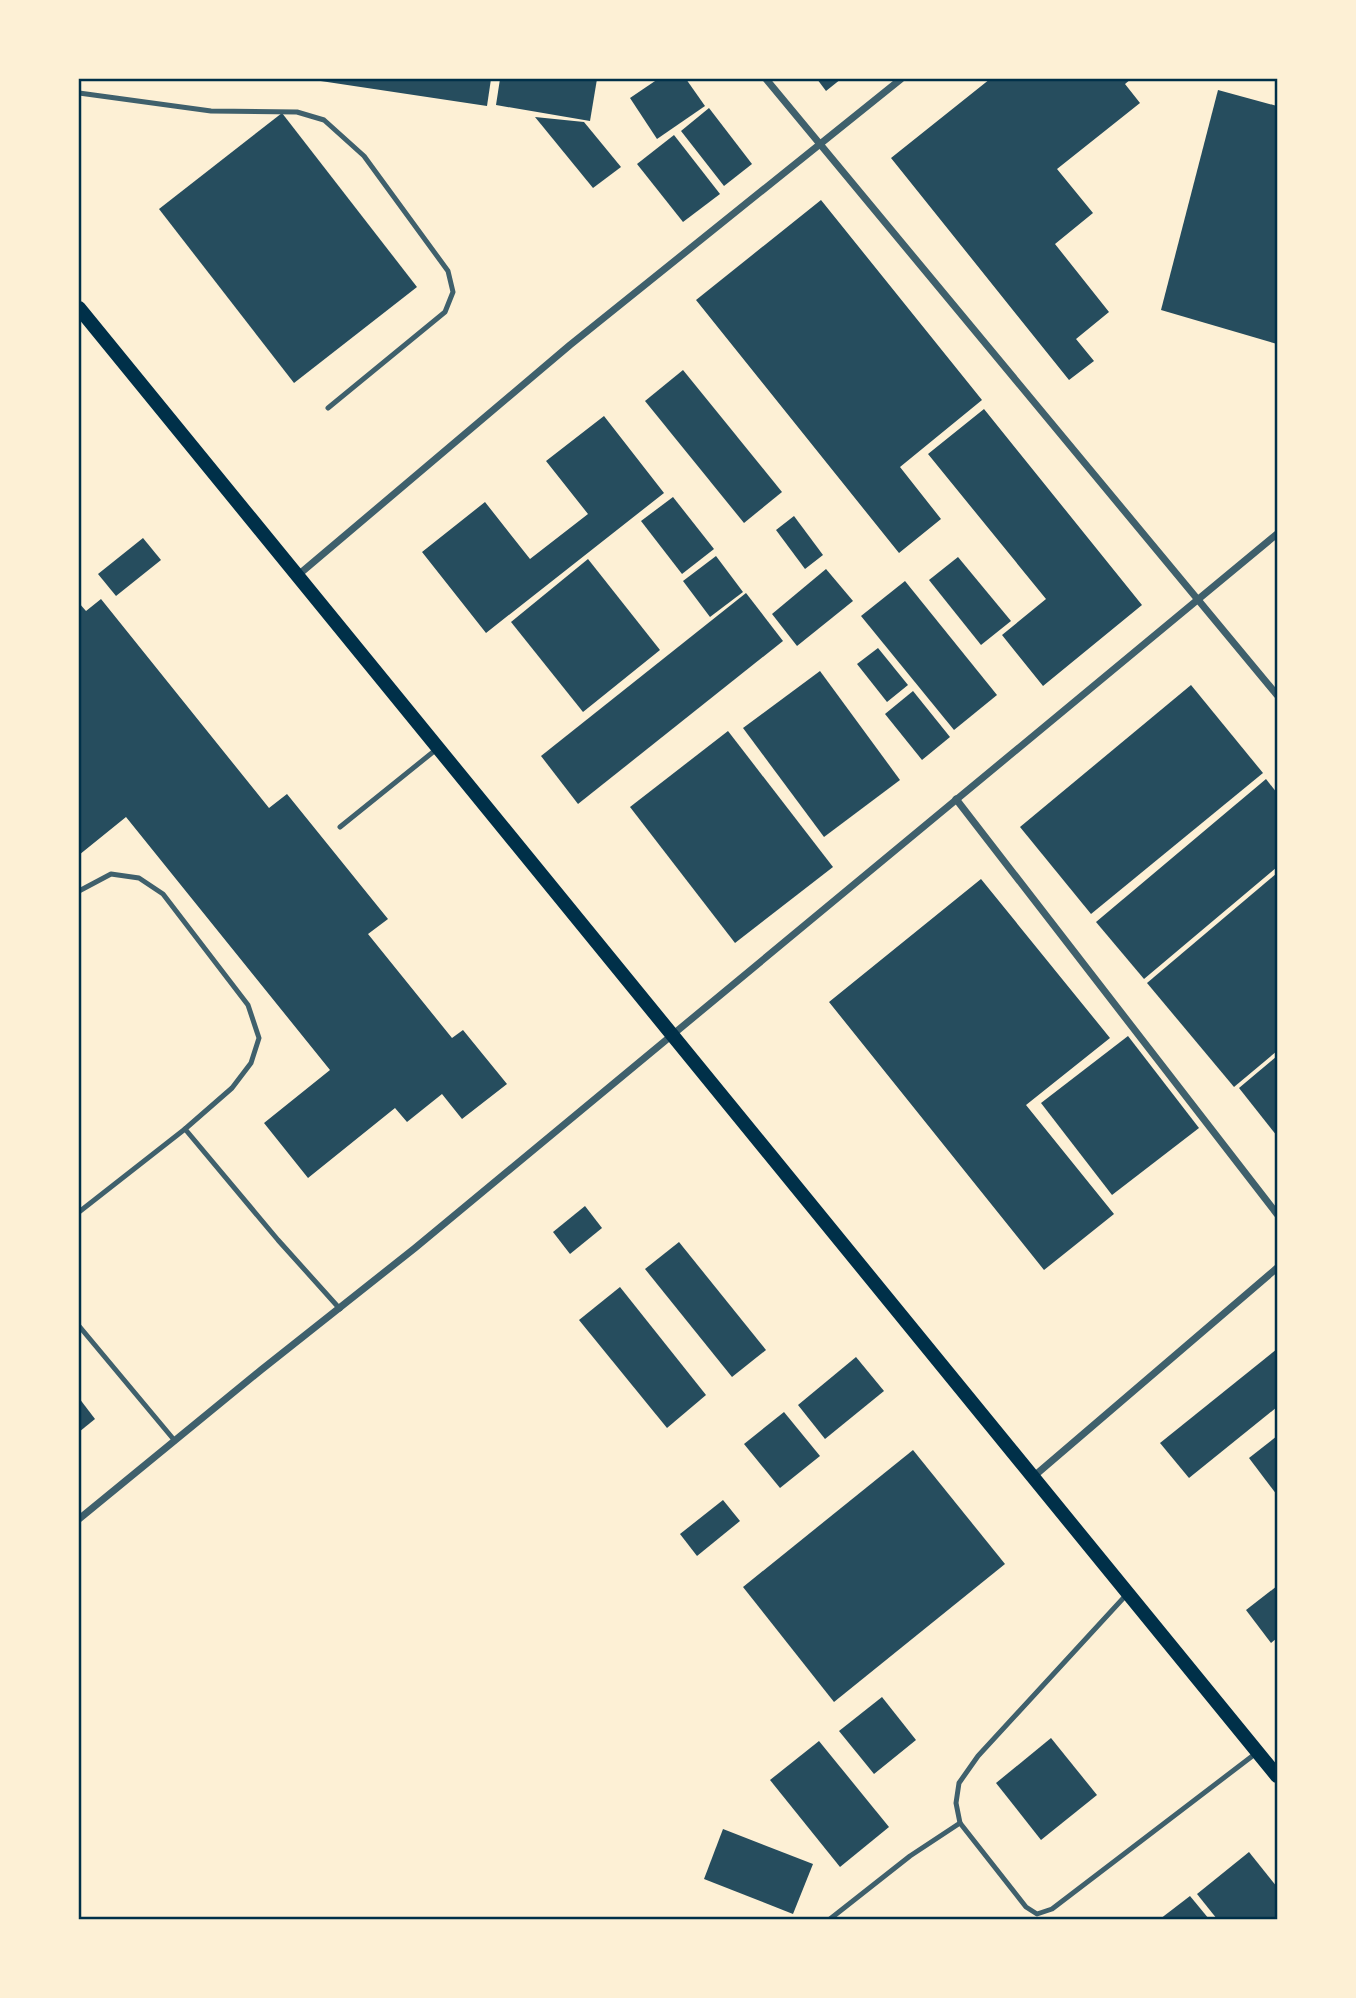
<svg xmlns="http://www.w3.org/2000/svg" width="1356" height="1998" viewBox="0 0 1356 1998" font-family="'IBM Plex Serif',serif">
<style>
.building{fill:#264d5e}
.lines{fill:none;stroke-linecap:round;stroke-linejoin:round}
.service{stroke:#3f606c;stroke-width:5}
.minor{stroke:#3f606c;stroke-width:7}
.secondary{stroke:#003049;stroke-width:14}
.neatline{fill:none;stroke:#003049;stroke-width:2.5}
</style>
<rect width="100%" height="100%" fill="#fdf0d5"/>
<g class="building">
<path d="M315,79h176l-4,27 -173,-26z"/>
<path d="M500,79h97l-7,42 -94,-16z"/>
<path d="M658,79h28l19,27 -48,33 -27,-41z"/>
<path d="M817,79h24l-15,12z"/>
<path d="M990,79h141l-6,5 15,19 -83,66 36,44 -38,31 54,68 -33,27 18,22 -25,19 -178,-222z"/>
<path d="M1218,90l59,16v238l-116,-34z"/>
<path d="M709,108l43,56 -28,22 -43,-55z"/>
<path d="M282,113l135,174 -123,96 -135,-174z"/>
<path d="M535,117l49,5 37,45 -28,21z"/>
<path d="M674,135l46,59 -37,28 -46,-58z"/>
<path d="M821,200l161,200 -82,67 41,52 -42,34 -203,-253z"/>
<path d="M683,370l99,122 -38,31 -99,-122z"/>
<path d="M984,409l158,196 -99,81 -41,-51 44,-36 -118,-145z"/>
<path d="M604,416l60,77 -178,140 -64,-81 63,-50 45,57 58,-45 -42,-53z"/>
<path d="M673,497l41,52 -32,25 -41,-53z"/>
<path d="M794,516l29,39 -18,14 -29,-39z"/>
<path d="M143,538l18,22 -45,36 -18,-22z"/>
<path d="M716,556l27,36 -33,25 -27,-36z"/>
<path d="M958,557l53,64 -30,24 -52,-65z"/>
<path d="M588,559l72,91 -77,62 -72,-90z"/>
<path d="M826,569l27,32 -56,45 -25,-32z"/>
<path d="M905,581l92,114 -43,35 -93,-114z"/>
<path d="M746,593l37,48 -205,163 -37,-48z"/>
<path d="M101,599l168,209 18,-14 101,125 -20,15 84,104 11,-8 44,54 -45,35 -20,-25 -35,28 -12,-14 -87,70 -44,-55 66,-53 -204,-253 -47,38v-252l7,8z"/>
<path d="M878,648l30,37 -21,17 -30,-38z"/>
<path d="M820,671l80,109 -76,57 -81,-109z"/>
<path d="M1191,685l72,88 -172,141 -71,-87z"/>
<path d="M913,691l37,46 -28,23 -37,-46z"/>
<path d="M728,731l105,136 -98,76 -105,-136z"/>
<path d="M1266,779l11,14v74l-133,112 -48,-57z"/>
<path d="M1277,873v178l-43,36 -87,-104z"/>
<path d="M981,879l129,159 -84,67 88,109 -70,56 -215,-268z"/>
<path d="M1128,1036l71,92 -87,67 -71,-92z"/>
<path d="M1277,1056v80l-38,-48z"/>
<path d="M585,1206l17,22 -32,26 -17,-22z"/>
<path d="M679,1242l87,108 -34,27 -87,-108z"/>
<path d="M620,1287l86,108 -39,33 -88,-108z"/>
<path d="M1277,1349v58l-88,71 -29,-35z"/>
<path d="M856,1357l28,34 -59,48 -27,-34z"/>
<path d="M79,1398l16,21 -16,13z"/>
<path d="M784,1412l36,44 -40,32 -36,-44z"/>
<path d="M1277,1436v59l-28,-37z"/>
<path d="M913,1450l92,114 -171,138 -91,-115z"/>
<path d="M723,1500l17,21 -43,35 -17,-22z"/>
<path d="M1277,1586v52l-6,5 -25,-33z"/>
<path d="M882,1697l34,43 -42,34 -35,-43z"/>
<path d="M1051,1738l46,57 -56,45 -45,-57z"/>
<path d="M819,1741l70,86 -49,40 -70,-87z"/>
<path d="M723,1829l90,35 -20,50 -89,-35z"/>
<path d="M1249,1852l28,35v32h-60l-20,-25z"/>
<path d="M1190,1896l19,23h-49z"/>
</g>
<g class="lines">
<g class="service">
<path d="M79,93l132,18 86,1 27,8 40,36 84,115 5,21 -8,20 -117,96"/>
<path d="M340,827l98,-79"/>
<path d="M79,891l32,-17 28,4 24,16 85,111 11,33 -8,25 -19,25 -47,41 -106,83"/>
<path d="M185,1129l93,111 62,69"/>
<path d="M79,1326l96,115"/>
<path d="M1128,1593l-150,163 -19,27 -3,20 4,20 66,84 11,7 15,-5 203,-155"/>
<path d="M830,1919l80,-63 50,-33"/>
</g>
<g class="minor">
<path d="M766,79l511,616"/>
<path d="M297,576l273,-231 331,-266"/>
<path d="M956,799l321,415"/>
<path d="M1033,1477l244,-209"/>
<path d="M79,1519l182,-149 154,-122 862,-714"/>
</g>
<path class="secondary" d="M79,308l1198,1468"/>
</g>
<rect width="1356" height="1998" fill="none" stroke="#fdf0d5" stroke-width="161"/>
<rect x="80" y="80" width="1196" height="1838" class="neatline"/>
</svg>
